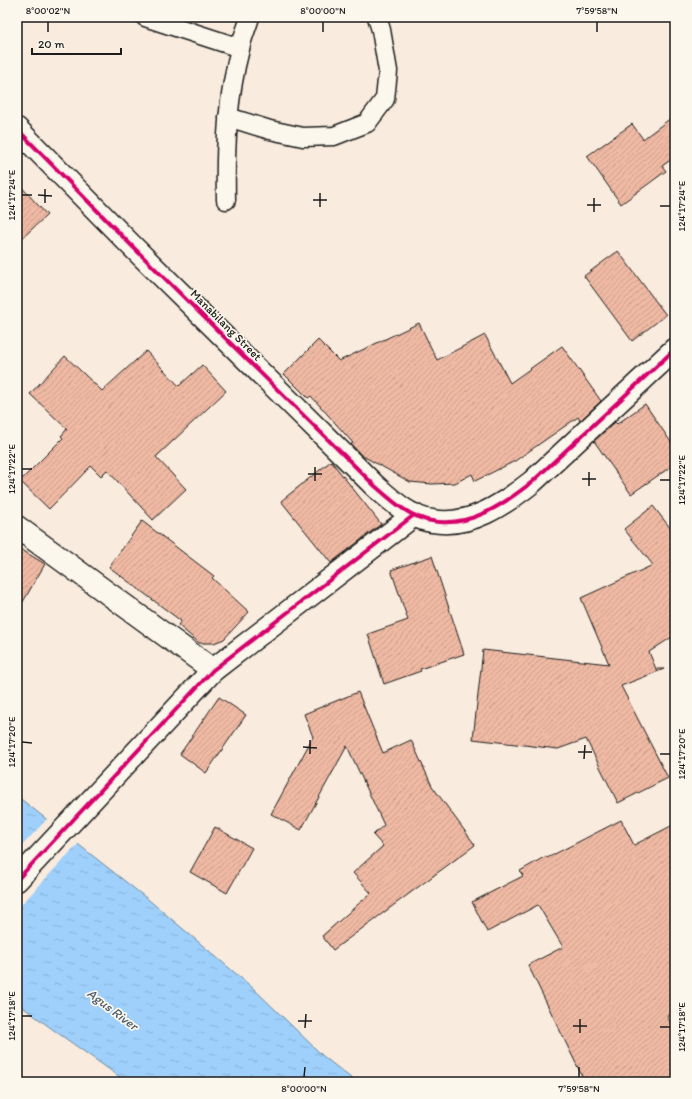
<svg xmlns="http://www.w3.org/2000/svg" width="692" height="1099" viewBox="0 0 692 1099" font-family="Itim,sans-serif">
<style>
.water{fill:url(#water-ripples);stroke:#6a88a2}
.pier{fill:#f9ebdd}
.building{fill:url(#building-hatch);stroke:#1c1c1c}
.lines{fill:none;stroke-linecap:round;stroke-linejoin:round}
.lane-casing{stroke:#1c1c1c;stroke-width:21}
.street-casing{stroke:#1c1c1c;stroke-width:25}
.secondary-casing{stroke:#1c1c1c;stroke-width:25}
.lane{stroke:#fbf7ec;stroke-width:18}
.street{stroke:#fbf7ec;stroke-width:22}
.secondary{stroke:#fbf7ec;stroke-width:22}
.cycleway-casing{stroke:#fbf7ec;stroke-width:6}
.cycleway{stroke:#d6006c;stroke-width:4}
.ticks{fill:none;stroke:#1c1c1c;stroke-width:1.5}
.labels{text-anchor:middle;stroke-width:3.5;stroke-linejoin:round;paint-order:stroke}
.street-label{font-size:12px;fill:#1c1c1c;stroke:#fbf7ec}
.water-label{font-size:13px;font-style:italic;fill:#4a5b6a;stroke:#fbf7ec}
.neatline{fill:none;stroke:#1c1c1c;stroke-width:1.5}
.ticks-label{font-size:10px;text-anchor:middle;fill:#1c1c1c}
</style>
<defs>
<pattern id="water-ripples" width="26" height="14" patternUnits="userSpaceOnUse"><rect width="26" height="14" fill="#9ed0fb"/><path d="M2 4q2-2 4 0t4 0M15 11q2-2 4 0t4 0" fill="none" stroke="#88b2d7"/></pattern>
<pattern id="building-hatch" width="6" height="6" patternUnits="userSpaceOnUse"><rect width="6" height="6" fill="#efb9a3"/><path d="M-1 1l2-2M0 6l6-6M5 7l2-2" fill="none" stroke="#cc9e8c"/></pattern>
</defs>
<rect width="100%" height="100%" fill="#f9ebdd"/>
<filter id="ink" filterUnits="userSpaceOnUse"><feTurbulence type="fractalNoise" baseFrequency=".025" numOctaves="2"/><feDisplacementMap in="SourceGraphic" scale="8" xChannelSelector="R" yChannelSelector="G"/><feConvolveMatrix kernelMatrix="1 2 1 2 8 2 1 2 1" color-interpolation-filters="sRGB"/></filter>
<g filter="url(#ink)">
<path class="water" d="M17,796l133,105 104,88 69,67 33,26h-229l-72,-51 -38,-28z"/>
<path class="pier" d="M48,818l31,25 -62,66v-58z"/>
<g class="building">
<path d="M675,115v42l-13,9 4,5 -45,33 -34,-48 45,-32 11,15z"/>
<path d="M17,182l30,33 -30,28z"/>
<path d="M618,251l48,64 -34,26 -48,-65z"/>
<path d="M419,323l18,37 48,-25 25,48 52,-37 39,55 -21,20 -2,-4 -63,44 -40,20 -3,-7 -17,9 -23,1 -22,-2 -49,-27 -10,-11 2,-1 -42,-47 -3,2 -24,-24 34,-34 21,21z"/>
<path d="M146,351l33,35 23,-21 24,26 -70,66 30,32 -33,31 -46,-50 -6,6 -10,-10 -42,43 -29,-28 43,-43 -2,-2 6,-7 -37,-35 35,-38 37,35z"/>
<path d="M645,404l30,44v16l-44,30 -37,-53 21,-19 2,2z"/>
<path d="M331,461l50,63 -50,39 -50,-62z"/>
<path d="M653,506l22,28v101l-26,17 7,17h8l-43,17 47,92 -50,25 -32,-64 -28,10 -85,-10 10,-89 126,14 -28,-66 72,-33 -29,-36z"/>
<path d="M142,521l72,55 -2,2 37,34 -25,27 -10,4h-15l-21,-18 3,-4 -72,-54z"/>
<path d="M17,547l28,17 -28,48z"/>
<path d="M432,556l32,98 -44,15 1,2 -37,13 -16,-50 40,-14 -17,-50z"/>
<path d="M358,692l25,61 28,-13 21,46 43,59 -142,105 -11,-14 49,-43 -18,-20 30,-27 -10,-11 11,-10 -37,-79 -46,84 -30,-16 42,-77 -9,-23z"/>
<path d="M219,697l27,18 -40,58 -26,-19z"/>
<path d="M621,820l13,25 41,-21v188l-8,4 8,16v50h-90l-57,-117 35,-18 -25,-42 -51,27 -15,-30 51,-26 -3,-5 26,-15 1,2z"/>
<path d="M215,827l37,21 -25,45 -37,-21z"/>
</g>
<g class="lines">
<g class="lane-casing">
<g id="lane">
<path d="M145,17l95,31"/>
<path d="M228,117l42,13 33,7 31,-1 33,-13 18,-24 3,-28 -7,-41 -4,-13"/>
<path d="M226,200c-1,-51 1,-101 14,-151 2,-11 7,-21 10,-32"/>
</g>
</g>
<g class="street-casing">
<g id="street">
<path d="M17,527l196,143"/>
<path d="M17,880l196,-210 201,-155"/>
</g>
</g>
<g class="secondary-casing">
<path id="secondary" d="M17,129l114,116 244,241c16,14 35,32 57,35 38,7 72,-17 100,-39l143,-133"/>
</g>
<use href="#lane" class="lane"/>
<use href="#street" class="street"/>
<use href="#secondary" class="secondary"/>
<g class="cycleway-casing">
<g id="cycleway">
<path d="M17,129l114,116 244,241c16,14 35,32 57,35 38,7 72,-17 100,-39l143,-133"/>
<path d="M17,880l196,-210 201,-155"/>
</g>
</g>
<use href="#cycleway" class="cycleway"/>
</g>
</g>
<path class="ticks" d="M48,32v-10M323,32v-10M597,32v-10M22,195h10M38,195l14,1M313,200h14M45,203v-14M587,205h14M660,206h10M320,207v-14M594,212v-14M22,469h10M308,474h14M582,479h14M660,480h10M315,481v-14M589,486v-14M22,742l10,1M303,747l14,1M578,752h14M310,754v-14M660,754h10M584,759l1,-14M22,1016h10M298,1021h14M573,1026h14M660,1027h10M305,1028l1,-14M580,1033v-14M304,1077l1,-10M579,1077v-10"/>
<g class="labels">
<g class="street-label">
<text transform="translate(226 325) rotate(45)" y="4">Manabilang Street</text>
</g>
<g class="water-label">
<text transform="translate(113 1009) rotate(37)" y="5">Agus River</text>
</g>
</g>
<rect width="692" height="1099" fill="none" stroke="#fbf7ec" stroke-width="44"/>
<path d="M32 48v6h89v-6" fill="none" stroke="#1c1c1c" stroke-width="2"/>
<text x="38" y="48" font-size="12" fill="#1c1c1c" stroke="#fbf7ec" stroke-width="3" paint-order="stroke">20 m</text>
<rect x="22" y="22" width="648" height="1055" class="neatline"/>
<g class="ticks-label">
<text x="48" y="14">8°00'02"N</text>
<text x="323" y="14">8°00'00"N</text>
<text x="597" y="14">7°59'58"N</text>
<text transform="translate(11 195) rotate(-90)" y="4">124°17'24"E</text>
<text transform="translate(681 206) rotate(-90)" y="4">124°17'24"E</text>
<text transform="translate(11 469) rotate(-90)" y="4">124°17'22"E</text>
<text transform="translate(681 480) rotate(-90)" y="4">124°17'22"E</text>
<text transform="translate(11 742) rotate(-90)" y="4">124°17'20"E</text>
<text transform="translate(681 754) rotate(-90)" y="4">124°17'20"E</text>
<text transform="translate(11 1016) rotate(-90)" y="4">124°17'18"E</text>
<text transform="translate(681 1027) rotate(-90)" y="4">124°17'18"E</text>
<text x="304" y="1092">8°00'00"N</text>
<text x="579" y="1092">7°59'58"N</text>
</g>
</svg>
